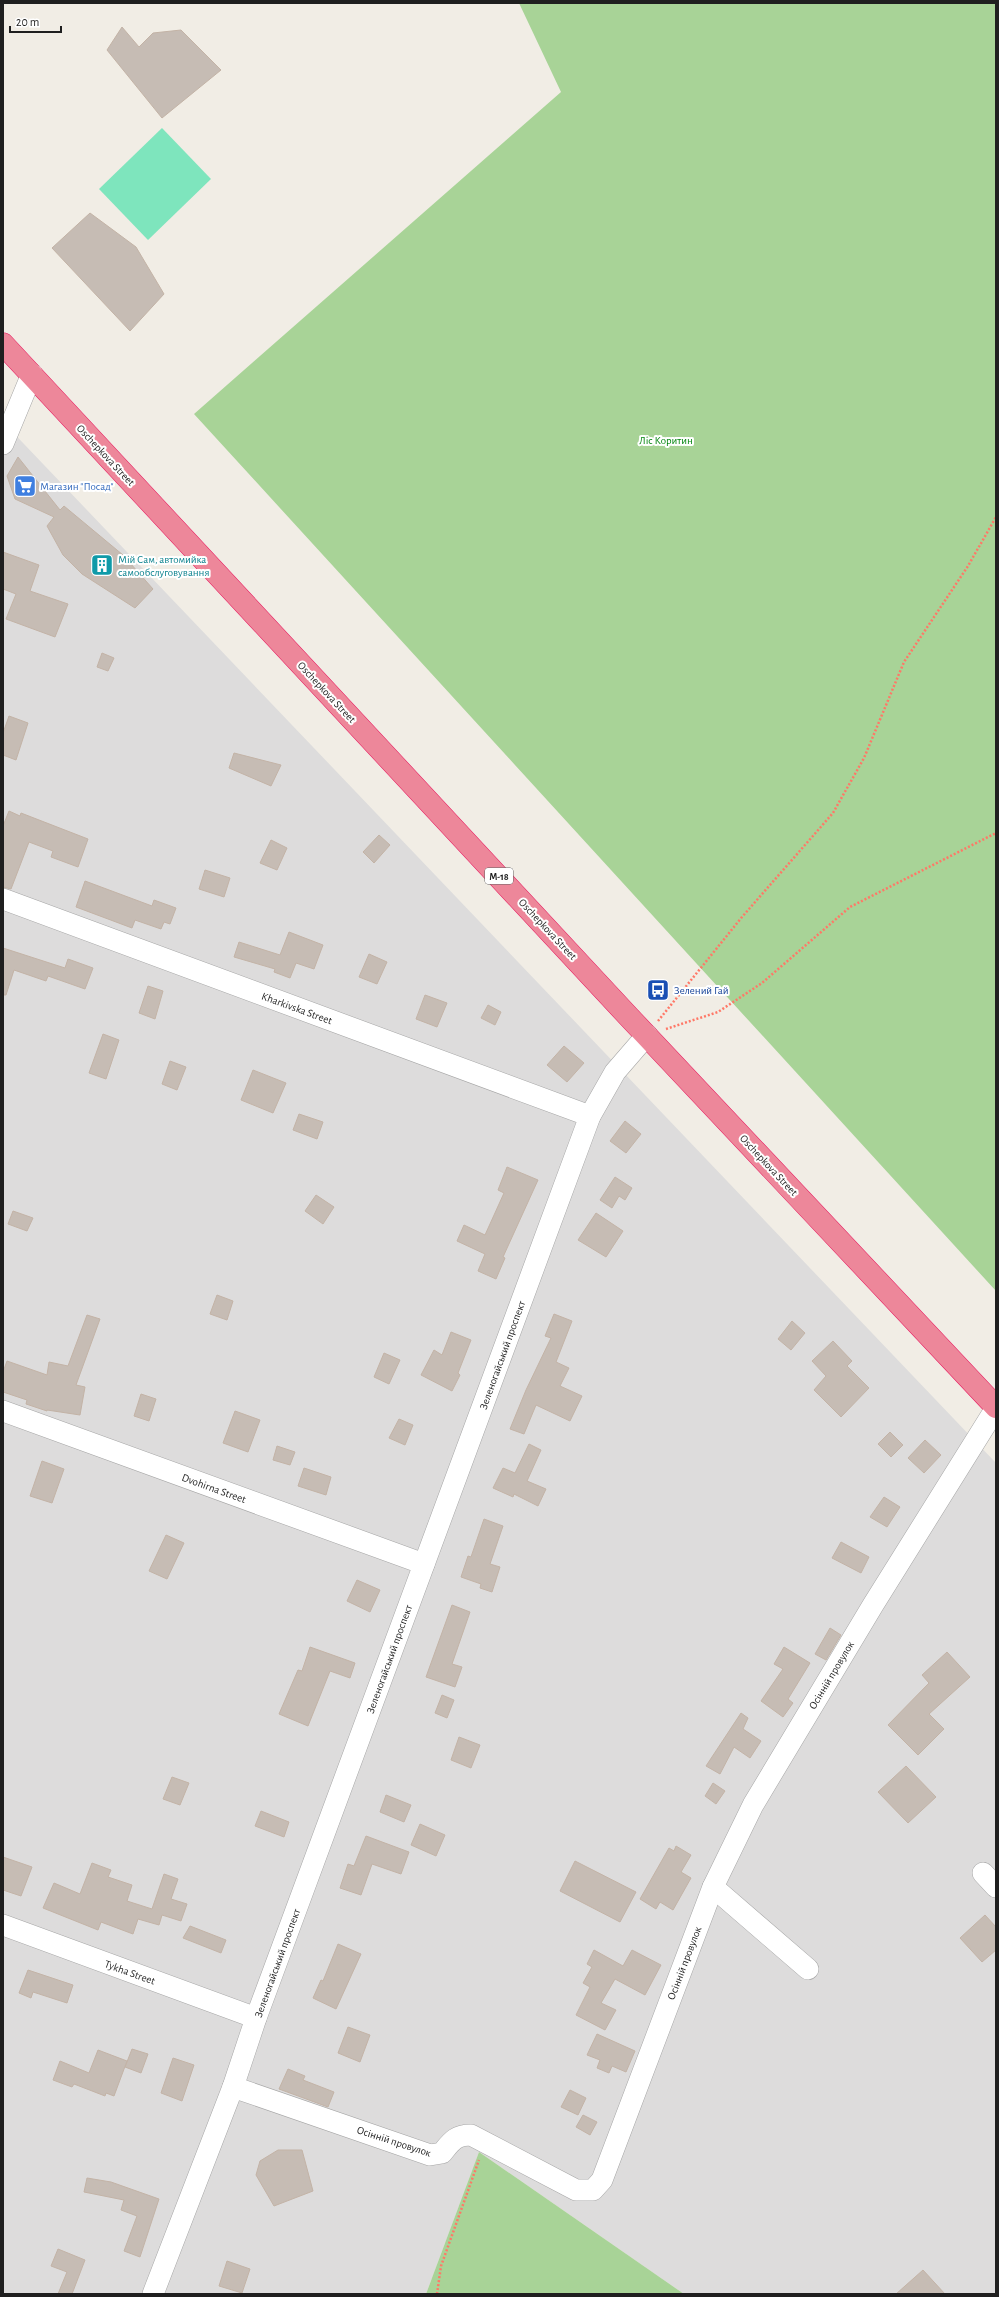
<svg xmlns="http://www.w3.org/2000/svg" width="999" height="2297" viewBox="0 0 999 2297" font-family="'Alegreya Sans',sans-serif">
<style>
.residential{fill:#dddcdc}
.forest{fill:#a8d397}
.pitch{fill:#7ee5bd}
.building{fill:#c6bcb4;stroke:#c3b3a6}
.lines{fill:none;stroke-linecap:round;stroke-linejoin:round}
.minor-casing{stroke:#a6a6a6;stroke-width:22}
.highway-casing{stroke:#e7195f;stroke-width:23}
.path{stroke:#ff7867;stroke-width:2.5;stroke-dasharray:2 2;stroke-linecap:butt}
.minor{stroke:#fff;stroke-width:21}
.highway{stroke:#ed879a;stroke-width:22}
.labels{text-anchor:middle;stroke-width:4;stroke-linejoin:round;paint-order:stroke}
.shield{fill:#fff;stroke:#626262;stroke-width:1}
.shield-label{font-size:10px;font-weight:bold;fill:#1f1f1f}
.park-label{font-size:11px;fill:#048610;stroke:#fff}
.street-label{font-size:11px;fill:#1f1f1f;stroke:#fff}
.shop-label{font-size:11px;fill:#366cbe;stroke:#fff;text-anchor:start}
.culture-label{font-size:11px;fill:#0d838f;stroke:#fff;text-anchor:start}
.transit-label{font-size:11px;fill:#164399;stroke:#fff;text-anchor:start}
</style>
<rect width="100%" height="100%" fill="#f1ede5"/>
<path class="residential" d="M3,422l993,1041v831h-312l-205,-142 -53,142h-423z"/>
<g class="forest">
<path d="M519,3h477v1288l-802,-877 367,-322z"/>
<path d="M479,2152l205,142h-258z"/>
</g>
<path class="pitch" d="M162,128l49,51 -63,61 -49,-51z"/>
<g class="building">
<path d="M122,27l17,20 14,-14 28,-3 40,40 -59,48 -55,-68z"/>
<path d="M90,213l46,34 28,47 -34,37 -78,-83z"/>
<path d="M18,457l42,53 4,-4 59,49 30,34 -18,19 -53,-34 -19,-19 -16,-29 7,-9 -39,-18 -8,-23z"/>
<path d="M3,552l36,13 -9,26 38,13 -13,33 -49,-18 10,-25 -13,-5z"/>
<path d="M102,653l12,5 -6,13 -11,-4z"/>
<path d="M9,716l19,7 -12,37 -13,-5v-22z"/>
<path d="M234,753l47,12 -10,21 -42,-18z"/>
<path d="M9,811l11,5 1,-3 67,26 -10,28 -27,-10 2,-6 -24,-9 -18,47 -8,-2v-61z"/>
<path d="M379,835l11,10 -16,18 -11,-11z"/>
<path d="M271,840l16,8 -10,22 -17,-7z"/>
<path d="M205,870l25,8 -6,19 -25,-8z"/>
<path d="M85,881l67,25 2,-6 22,8 -6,16 -6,-2 -3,7 -26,-9 -3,8 -56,-21z"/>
<path d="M289,932l34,13 -9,24 -18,-6 -6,15 -16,-6 1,-3 -41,-12 5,-15 41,13z"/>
<path d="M3,948l62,20 3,-9 25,9 -8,21 -37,-13 -2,5 -32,-11 -8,25h-3z"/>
<path d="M369,954l18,8 -10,22 -18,-7z"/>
<path d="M148,986l15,5 -8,28 -16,-6z"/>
<path d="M425,995l22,8 -10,24 -21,-8z"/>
<path d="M488,1005l13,7 -6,13 -14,-7z"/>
<path d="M103,1034l16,6 -13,39 -17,-6z"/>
<path d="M564,1046l20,17 -17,19 -20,-17z"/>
<path d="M170,1061l16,6 -9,23 -15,-6z"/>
<path d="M253,1070l33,13 -13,30 -32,-13z"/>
<path d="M299,1114l24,8 -6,17 -24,-9z"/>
<path d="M625,1121l16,13 -15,19 -16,-12z"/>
<path d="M507,1167l31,13 -35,77 2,1 -9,21 -18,-8 7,-17 -28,-13 7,-16 21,10 19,-42 -6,-3z"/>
<path d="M615,1177l17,11 -7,12 -6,-4 -7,12 -12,-8z"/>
<path d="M316,1195l18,12 -11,17 -18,-13z"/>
<path d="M13,1211l20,7 -6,13 -19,-7z"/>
<path d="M596,1213l27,18 -17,26 -28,-17z"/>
<path d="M217,1295l16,6 -6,19 -17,-6z"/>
<path d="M554,1314l18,7 -16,41 13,6 -9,18 22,10 -12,25 -34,-16 -12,29 -14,-5 16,-39 25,-52 -6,-2z"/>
<path d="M87,1315l13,4 -24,66 9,2 -5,28 -33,-5v1l-21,-7 1,-4 -24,-8v-20l4,-11 40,14 2,-13 19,4z"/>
<path d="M792,1321l13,12 -14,17 -13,-11z"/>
<path d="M451,1332l20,8 -13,33 2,2 -8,16 -31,-16 13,-25 8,5z"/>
<path d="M833,1341l19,20 -5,5 22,22 -28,29 -27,-27 12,-14 -14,-15z"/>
<path d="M384,1353l16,7 -11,24 -15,-7z"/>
<path d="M141,1394l15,5 -7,22 -15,-5z"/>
<path d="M235,1411l25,9 -12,32 -25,-9z"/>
<path d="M399,1419l14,6 -8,20 -16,-7z"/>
<path d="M890,1432l13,13 -12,12 -13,-13z"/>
<path d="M925,1440l16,15 -17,18 -16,-15z"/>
<path d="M529,1444l12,6 -14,31 19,8 -8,17 -24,-12 -1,3 -20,-9 10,-20 12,5z"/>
<path d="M277,1446l18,6 -5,13 -17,-5z"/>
<path d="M42,1461l22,8 -12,34 -22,-7z"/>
<path d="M304,1468l27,9 -5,18 -28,-9z"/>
<path d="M884,1497l16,10 -13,20 -17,-10z"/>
<path d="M484,1519l19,7 -13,38 10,3 -8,25 -12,-4 1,-4 -20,-7 7,-21 3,1z"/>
<path d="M166,1535l18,8 -17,36 -18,-8z"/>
<path d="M841,1542l28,15 -8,16 -29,-15z"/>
<path d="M357,1580l23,10 -10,22 -23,-11z"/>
<path d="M452,1605l18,7 -18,52 10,3 -7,20 -29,-10z"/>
<path d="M830,1628l11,7 -15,25 -11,-6z"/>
<path d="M310,1647l45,16 -5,15 -20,-7 -22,55 -29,-12 19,-44 4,1z"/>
<path d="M784,1647l26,16 -22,36 5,4 -10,14 -22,-16 22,-32 -9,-5z"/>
<path d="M947,1652l23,25 -41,37 15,15 -26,26 -30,-30 41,-42 -7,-8z"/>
<path d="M442,1695l12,5 -7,18 -12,-5z"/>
<path d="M741,1713l7,5 -5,11 18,12 -11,17 -16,-11 -14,27 -14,-8z"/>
<path d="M459,1737l21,8 -9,23 -20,-8z"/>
<path d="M906,1766l30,31 -28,26 -30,-31z"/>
<path d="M172,1777l17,6 -9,22 -17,-6z"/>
<path d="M713,1783l12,8 -9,13 -11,-8z"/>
<path d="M386,1795l25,10 -7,17 -24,-10z"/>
<path d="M261,1811l28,11 -5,15 -29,-11z"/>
<path d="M420,1824l25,11 -9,21 -25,-11z"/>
<path d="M366,1836l43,16 -8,22 -29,-10 -11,31 -21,-7 8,-24 6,2z"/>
<path d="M676,1846l15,9 -10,17 10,6 -18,32 -13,-8 -4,7 -16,-10 29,-51 5,3z"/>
<path d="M3,1857l29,10 -11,29 -18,-6z"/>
<path d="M575,1861l61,31 -16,30 -60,-31z"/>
<path d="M92,1863l19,7 -3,7 24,8 -5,16 25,8 12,-35 14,5 -7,20 16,5 -6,17 -19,-6 -3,10 -21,-6 -5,15 -32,-12 -3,8 -55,-22 11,-25 26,11z"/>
<path d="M985,1915l11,12v23l-14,12 -22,-24z"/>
<path d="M190,1926l36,14 -5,13 -38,-15z"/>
<path d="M338,1944l23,10 -25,55 -23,-11 8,-18 2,1z"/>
<path d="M594,1950l29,16 9,-16 29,15 -16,30 -30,-16 -14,24 15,7 -11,20 -29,-15 14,-28 -7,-4 9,-16 -5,-3z"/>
<path d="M28,1970l45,15 -6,18 -34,-11 -2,6 -12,-5z"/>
<path d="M348,2027l22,8 -10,27 -22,-9z"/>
<path d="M597,2034l38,17 -9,21 -14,-6 -3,7 -12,-5 3,-8 -13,-5z"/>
<path d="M132,2049l16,5 -7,19 -16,-6z"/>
<path d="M98,2050l29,11 -13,35 -8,-3 -1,3 -31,-12 -2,3 -19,-7 7,-19 29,12z"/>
<path d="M173,2058l21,7 -12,36 -21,-8z"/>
<path d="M288,2069l17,7 -2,4 31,12 -6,15 -49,-18z"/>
<path d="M570,2090l16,8 -8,17 -17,-8z"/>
<path d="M583,2115l14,7 -7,13 -14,-8z"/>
<path d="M278,2150h24l11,41 -39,15 -18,-31 4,-14z"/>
<path d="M87,2178l24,4 48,17 -19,58 -16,-6 13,-35 -16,-6 3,-10 -40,-8z"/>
<path d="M58,2249l27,11 -13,34h-14l9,-22 -16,-6z"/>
<path d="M227,2261l23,8 -8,24 -23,-7z"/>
<path d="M923,2270l22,24h-49z"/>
</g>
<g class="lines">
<g class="minor-casing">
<g id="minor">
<path d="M3,444l29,-70"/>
<path d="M3,899l587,217"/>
<path d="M3,1411l421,153"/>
<path d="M983,1873l13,14"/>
<path d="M713,1887l95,82"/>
<path d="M3,1925l253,93"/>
<path d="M233,2087l197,68 12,-2c9,-11 13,-18 29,-18l105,55h17l9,-10 111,-293 40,-82 120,-200 123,-197"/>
<path d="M153,2294l80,-207 23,-69 334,-902 25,-44 32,-37"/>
</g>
</g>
<g class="highway-casing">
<path id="highway" d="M3,344l626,673 367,390"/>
</g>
<g class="path">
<path d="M658,1021l84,-104 91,-104 31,-55 40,-96 64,-96 28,-49"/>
<path d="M666,1029l52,-17 44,-29 88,-76 146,-74"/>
<path d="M437,2294l4,-28 38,-106"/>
</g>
<use href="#minor" class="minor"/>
<use href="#highway" class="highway"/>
</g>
<defs>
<g id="supermarket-square" transform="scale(1.15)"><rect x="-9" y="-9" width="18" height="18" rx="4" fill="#3f7fe0" stroke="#fff"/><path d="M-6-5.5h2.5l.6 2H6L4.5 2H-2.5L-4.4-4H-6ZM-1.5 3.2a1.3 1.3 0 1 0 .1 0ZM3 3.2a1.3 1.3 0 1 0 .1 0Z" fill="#fff"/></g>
<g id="building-square" transform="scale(1.15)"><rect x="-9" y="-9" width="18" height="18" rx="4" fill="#0f9aa8" stroke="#fff"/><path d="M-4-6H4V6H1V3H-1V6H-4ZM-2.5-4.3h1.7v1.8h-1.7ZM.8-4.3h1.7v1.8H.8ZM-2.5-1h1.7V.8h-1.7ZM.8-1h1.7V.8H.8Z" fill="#fff"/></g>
<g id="bus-square" transform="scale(1.15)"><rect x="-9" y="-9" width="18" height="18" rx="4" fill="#1a4fb4" stroke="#fff"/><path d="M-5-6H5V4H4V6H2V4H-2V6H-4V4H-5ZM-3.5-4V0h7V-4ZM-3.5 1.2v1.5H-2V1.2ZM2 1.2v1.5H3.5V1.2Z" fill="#fff"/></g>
</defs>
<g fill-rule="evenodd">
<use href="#supermarket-square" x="25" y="486"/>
<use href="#building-square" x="102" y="565"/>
<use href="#bus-square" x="658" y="990"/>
</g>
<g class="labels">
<rect class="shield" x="485" y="868" width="28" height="16" rx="3"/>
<g class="shield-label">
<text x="499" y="880">М-18</text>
</g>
<g class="park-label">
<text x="666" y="444">Ліс Коритин</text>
</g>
<g class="street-label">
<text transform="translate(106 455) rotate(47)" y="4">Oschepkova Street</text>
<text transform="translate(327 692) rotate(47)" y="4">Oschepkova Street</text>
<text transform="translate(548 929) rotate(47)" y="4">Oschepkova Street</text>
<text transform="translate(297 1008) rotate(20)" y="4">Kharkivska Street</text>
<text transform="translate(769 1165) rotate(47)" y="4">Oschepkova Street</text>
<text transform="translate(502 1355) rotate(-70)" y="4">Зеленогайський проспект</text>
<text transform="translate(214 1488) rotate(20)" y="4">Dvohirna Street</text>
<text transform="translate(389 1659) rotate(-70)" y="4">Зеленогайський проспект</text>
<text transform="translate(831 1675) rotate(-59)" y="4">Осінній провулок</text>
<text transform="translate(277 1963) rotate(-70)" y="4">Зеленогайський проспект</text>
<text transform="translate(684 1963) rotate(-69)" y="4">Осінній провулок</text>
<text transform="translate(130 1972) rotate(20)" y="4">Tykha Street</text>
<text transform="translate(394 2141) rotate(18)" y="4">Осінній провулок</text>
</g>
<g class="shop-label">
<text x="40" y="490">Магазин "Посад"</text>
</g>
<g class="culture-label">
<text x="118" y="563">Мій Сам, автомийка<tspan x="118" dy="13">самообслуговування</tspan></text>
</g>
<g class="transit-label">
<text x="674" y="994">Зелений Гай</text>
</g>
</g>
<rect width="999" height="2297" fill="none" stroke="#1f1f1f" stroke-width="8"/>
<path d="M10 26v6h51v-6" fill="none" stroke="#1f1f1f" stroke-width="2"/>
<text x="16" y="26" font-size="12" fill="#1f1f1f" stroke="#ffffff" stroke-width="3" paint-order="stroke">20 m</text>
</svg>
